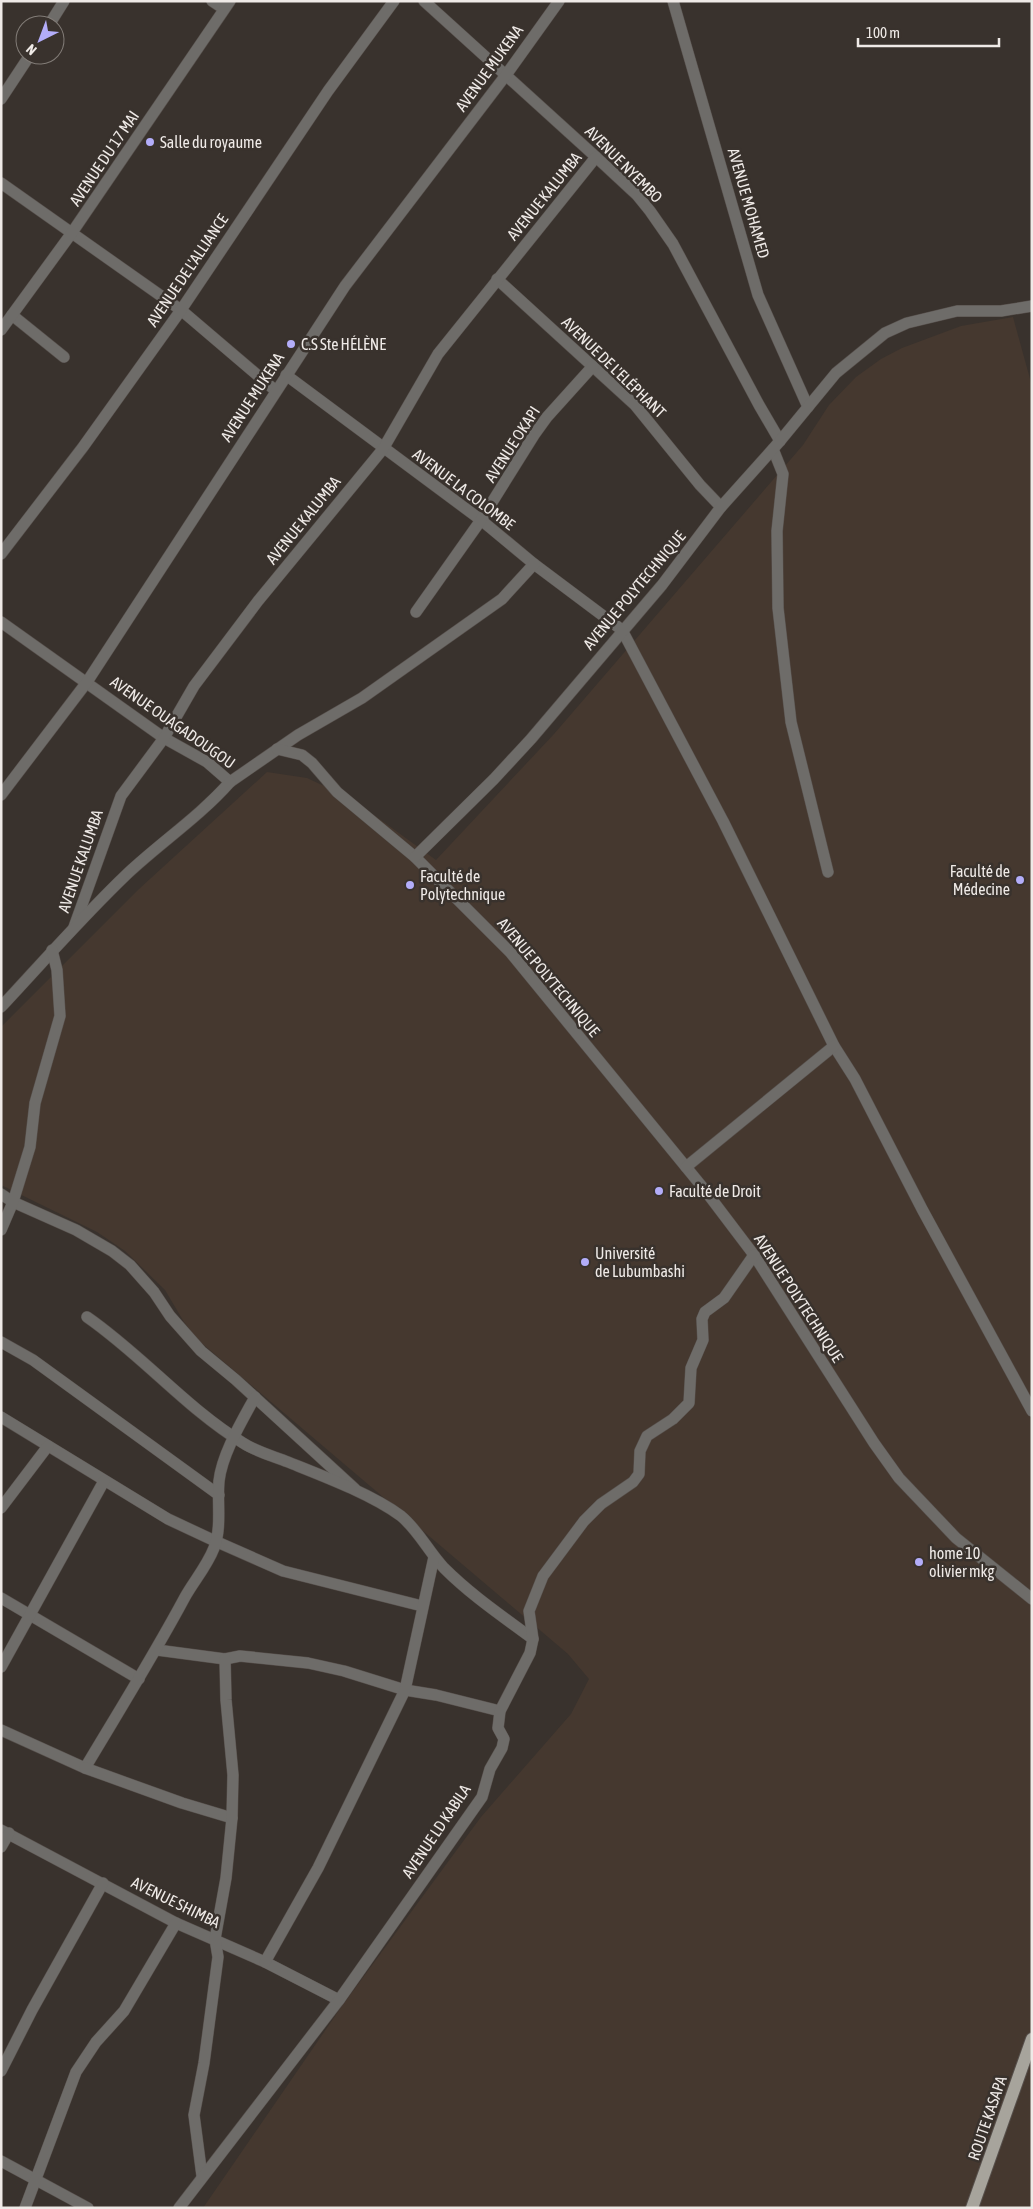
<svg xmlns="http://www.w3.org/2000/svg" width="1033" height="2209" viewBox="0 0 1033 2209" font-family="'Asap Condensed',sans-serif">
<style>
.built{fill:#45382f}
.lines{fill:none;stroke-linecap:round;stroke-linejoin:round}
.minor-casing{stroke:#564f4b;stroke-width:12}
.major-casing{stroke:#564f4b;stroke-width:14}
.minor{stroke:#6e6c69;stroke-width:11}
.major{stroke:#a7a49c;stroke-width:12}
.poi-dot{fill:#b3adf9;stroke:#39322d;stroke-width:2}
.labels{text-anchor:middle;stroke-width:5;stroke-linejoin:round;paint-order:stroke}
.street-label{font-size:16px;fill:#efeae7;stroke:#39322d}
.poi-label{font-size:16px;fill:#efeae7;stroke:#39322d;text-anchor:start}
</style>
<rect width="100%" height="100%" fill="#39322d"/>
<path class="built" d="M1013,317l19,69v1822h-829l139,-202 139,-189 90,-103 18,-35 -21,-25 -370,-314 -14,-18 -19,-32 -40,-39 -28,-19 -96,-47v-158l138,-138 128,-117 40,6 45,21 84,61 118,-126 249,-289 26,-40 27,-28 25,-18 21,-11 59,-22z"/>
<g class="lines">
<g class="minor-casing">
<g id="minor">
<path d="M212,1l12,8"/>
<path d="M424,1l172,156 41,38 13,16 23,33 86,161 21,36"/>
<path d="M673,1l85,294 50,112"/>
<path d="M49,25l15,-24"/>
<path d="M1,99l29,-44"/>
<path d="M1,183l180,127 95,81"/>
<path d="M497,279l138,126 65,80 21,22"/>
<path d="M12,315l52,42"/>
<path d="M1,330l70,-96 159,-233"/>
<path d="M286,375l195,145 53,44 88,66 101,191 111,225 21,33 67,130 110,202"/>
<path d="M773,449l10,25 -6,57 1,77 13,114 37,150"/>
<path d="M1,554l82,-107 98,-137 147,-219 66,-90"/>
<path d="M416,612l65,-92 53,-85 13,-18 46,-51"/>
<path d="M1,622l163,116 43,24 23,20 68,-47 64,-37 140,-99 32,-35"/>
<path d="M277,749l25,6 10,8 25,29 78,65 95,95 194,237 50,66 120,188 25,35 57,60 76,61"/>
<path d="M1,795l86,-113 258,-396 161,-211 53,-74"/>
<path d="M415,857l79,-78 37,-40 131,-154 59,-78 59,-66 56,-68 49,-40 22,-10 50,-12h44l31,-5"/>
<path d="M74,927l47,-131 43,-58 30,-52 64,-85 125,-152 55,-95 158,-197"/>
<path d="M1,1007c42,-45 82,-91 126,-133 34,-32 72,-57 103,-92"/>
<path d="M686,1167l148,-121"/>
<path d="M1,1194l12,8 63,28 36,21 18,14 24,27 16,24 31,35 35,29 119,109"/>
<path d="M1,1230l12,-28 17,-55 5,-44 25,-87 -3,-46 -5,-20"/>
<path d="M87,1317c55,38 99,91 156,126 14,9 30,13 45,19 35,14 83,32 113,54 18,15 27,35 43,52 27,27 58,48 89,71"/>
<path d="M1,1342l32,18 186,135"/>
<path d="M1,1417l167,102 47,22 68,30 139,35"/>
<path d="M1,1508l47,-62"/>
<path d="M1,1598l138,81"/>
<path d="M157,1650l68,9 15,-3 68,7 36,8 61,19 31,5 64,16"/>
<path d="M1,1667l103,-186"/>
<path d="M1,1730l84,38c34,-57 69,-113 100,-171 9,-16 22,-31 29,-49 8,-21 3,-45 5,-67 3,-27 23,-60 36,-84"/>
<path d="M85,1768l97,35 50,15"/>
<path d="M1,1830l175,93 89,39 74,38"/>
<path d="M1,1847l8,-14"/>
<path d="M265,1962l53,-94 87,-178 29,-133"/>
<path d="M1,2071l31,-61 71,-127"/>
<path d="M1,2161l87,47"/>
<path d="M202,2176l-8,-61 10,-52 14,-106 -3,-18 11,-61 6,-60 1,-43 -7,-75 -1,-41"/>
<path d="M25,2208l51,-136 20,-30 28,-31 52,-88"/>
<path d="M179,2208l160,-208 143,-203 8,-28 12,-21 2,-9 -6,-11 2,-17 30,-58 3,-14 -4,-28 14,-35 41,-55 17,-17 32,-22 6,-8 1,-23 7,-15 26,-17 16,-16 2,-35 12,-28 -1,-21 3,-7 19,-14 30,-43"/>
</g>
</g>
<g class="major-casing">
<path id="major" d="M972,2208l60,-169"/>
</g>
<use href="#minor" class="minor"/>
<use href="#major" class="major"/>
</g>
<g class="poi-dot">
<circle cx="150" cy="142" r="5"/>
<circle cx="291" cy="344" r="5"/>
<circle cx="1020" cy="880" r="5"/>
<circle cx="410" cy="885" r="5"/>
<circle cx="659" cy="1191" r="5"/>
<circle cx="585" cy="1262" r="5"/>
<circle cx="919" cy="1562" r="5"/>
</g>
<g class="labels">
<g class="street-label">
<text transform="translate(489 68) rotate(-54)" y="6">AVENUE MUKENA</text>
<text transform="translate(104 158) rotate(-56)" y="6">AVENUE DU 17 MAI</text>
<text transform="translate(624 164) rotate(45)" y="6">AVENUE NYEMBO</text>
<text transform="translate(544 196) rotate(-51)" y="6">AVENUE KALUMBA</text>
<text transform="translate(749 203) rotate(74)" y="6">AVENUE MOHAMED</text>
<text transform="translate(187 270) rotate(-56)" y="6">AVENUE DE L'ALLIANCE</text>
<text transform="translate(614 367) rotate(44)" y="6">AVENUE DE L'ELÉPHANT</text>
<text transform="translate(252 397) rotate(-57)" y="6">AVENUE MUKENA</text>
<text transform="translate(512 444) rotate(-57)" y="6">AVENUE OKAPI</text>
<text transform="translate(464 489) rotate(37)" y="6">AVENUE LA COLOMBE</text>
<text transform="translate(303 520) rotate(-51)" y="6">AVENUE KALUMBA</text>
<text transform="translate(634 590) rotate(-50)" y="6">AVENUE POLYTECHNIQUE</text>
<text transform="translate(173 722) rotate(35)" y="6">AVENUE OUAGADOUGOU</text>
<text transform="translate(80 861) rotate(-71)" y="6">AVENUE KALUMBA</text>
<text transform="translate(549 977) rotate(50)" y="6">AVENUE POLYTECHNIQUE</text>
<text transform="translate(799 1298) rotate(57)" y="6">AVENUE POLYTECHNIQUE</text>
<text transform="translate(436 1831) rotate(-56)" y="6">AVENUE LD KABILA</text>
<text transform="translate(176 1902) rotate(26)" y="6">AVENUE SHIMBA</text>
<text transform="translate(987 2118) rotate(-71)" y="6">ROUTE KASAPA</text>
</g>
<g class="poi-label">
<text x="160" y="148">Salle du royaume</text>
<text x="301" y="350">C.S Ste HÉLÈNE</text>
<text x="1010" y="877" text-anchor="end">Faculté de<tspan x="1010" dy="18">Médecine</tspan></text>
<text x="420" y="882">Faculté de<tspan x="420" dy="18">Polytechnique</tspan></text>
<text x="669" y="1197">Faculté de Droit</text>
<text x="595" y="1259">Université<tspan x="595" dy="18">de Lubumbashi</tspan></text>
<text x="929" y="1559">home 10<tspan x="929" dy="18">olivier mkg</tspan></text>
</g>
</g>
<rect width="1033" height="2209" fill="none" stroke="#efeae7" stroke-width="5"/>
<g transform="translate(40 40) rotate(222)"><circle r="24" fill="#39322d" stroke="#827c77"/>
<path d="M0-4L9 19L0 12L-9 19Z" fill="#b3adf9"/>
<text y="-8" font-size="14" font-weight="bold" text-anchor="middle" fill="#efeae7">N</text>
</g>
<path d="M858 38v8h141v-8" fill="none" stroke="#efeae7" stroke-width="2.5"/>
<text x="866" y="38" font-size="15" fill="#efeae7" stroke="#39322d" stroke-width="4" paint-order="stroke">100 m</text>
</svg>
